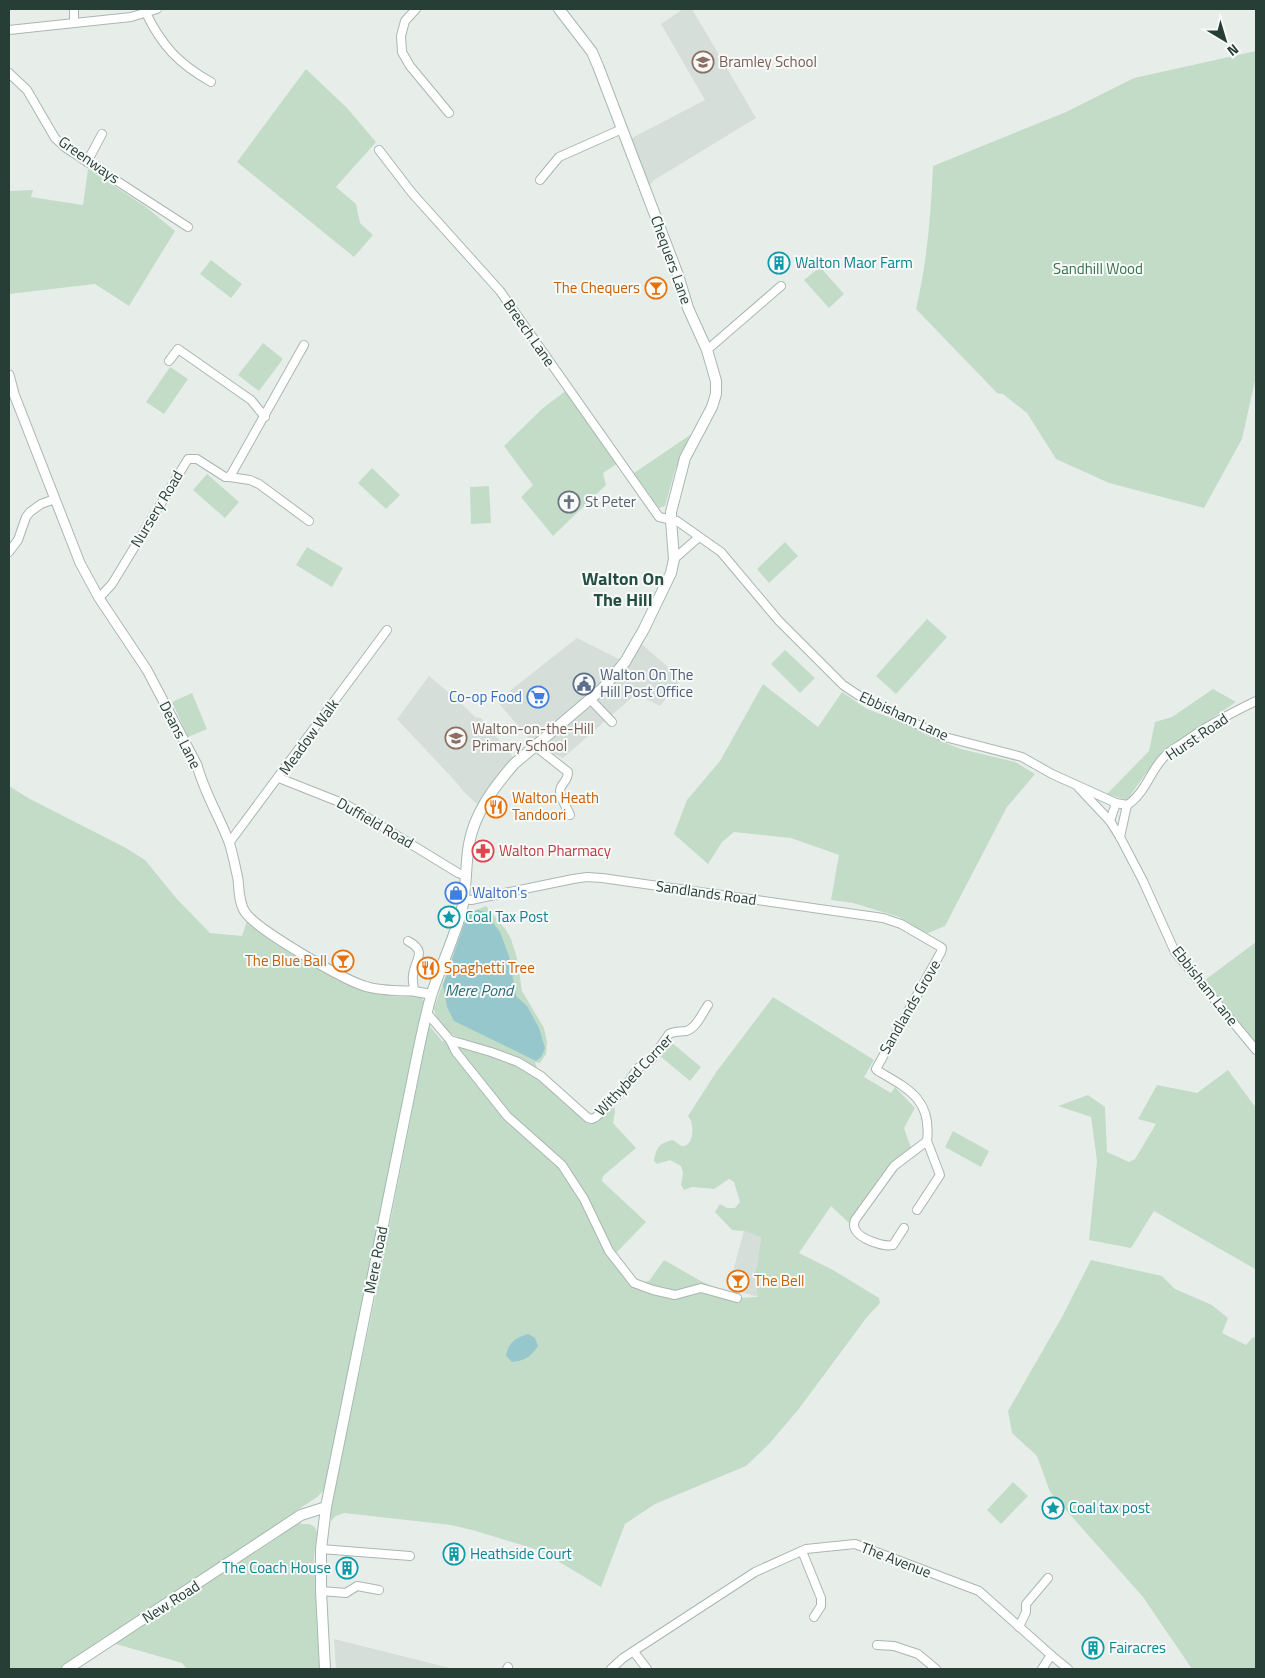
<svg xmlns="http://www.w3.org/2000/svg" width="1265" height="1678" viewBox="0 0 1265 1678" font-family="'Titillium Web',sans-serif">
<style>
.built{fill:#d5ded9}
.green{fill:#c3dcc8}
.water{fill:#96c7cc}
.lines{fill:none;stroke-linecap:round;stroke-linejoin:round}
.minor-casing{stroke:#aab6b1;stroke-width:10}
.tertiary-casing{stroke:#aab6b1;stroke-width:11}
.secondary-casing{stroke:#a6b8b1;stroke-width:12}
.minor{stroke:#fff;stroke-width:8}
.tertiary{stroke:#fff;stroke-width:9}
.secondary{stroke:#fff;stroke-width:10}
.labels{text-anchor:middle;stroke-width:4;stroke-linejoin:round;paint-order:stroke}
.education-label{font-size:15px;fill:#785e54;stroke:#f7faf9;text-anchor:start}
.street-label{font-size:15px;fill:#273e37;stroke:#f7faf9}
.culture-label{font-size:15px;fill:#0d838f;stroke:#f7faf9;text-anchor:start}
.park-label{font-size:15px;fill:#367149;stroke:#f7faf9}
.food-label{font-size:15px;fill:#c56008;stroke:#f7faf9;text-anchor:start}
.worship-label{font-size:15px;fill:#5b616d;stroke:#f7faf9;text-anchor:start}
.service-label{font-size:15px;fill:#4e5e75;stroke:#f7faf9;text-anchor:start}
.shop-label{font-size:15px;fill:#366cbe;stroke:#f7faf9;text-anchor:end}
.health-label{font-size:15px;fill:#be3a42;stroke:#f7faf9;text-anchor:start}
.water-label{font-size:16px;font-style:italic;fill:#286c74;stroke:#f7faf9}
.quarter-label{font-size:18px;font-weight:bold;fill:#254f42;stroke:#f7faf9}
</style>
<rect width="100%" height="100%" fill="#e7eeea"/>
<g class="built">
<path d="M683,9h9l64,109 -102,62 -7,9 -19,-49 77,-40 -44,-76z"/>
<path d="M577,638l48,24 12,-22 45,39 -22,27 -24,-12 -73,64 -28,-12 -38,-45z"/>
<path d="M429,676l32,27 14,14 6,1 33,40 -12,12 -24,35 -13,-12 -10,-12 -58,-62z"/>
<path d="M744,1231l17,5 -4,31 -3,6 5,24 -31,-8z"/>
<path d="M334,1639l120,30h-118z"/>
</g>
<g class="green">
<path d="M1256,51v325l-14,63 -38,69 -95,-25 -53,-24 -29,-46 -24,-19 -6,-1 -81,-84c11,-47 15,-95 17,-143l133,-54 68,-34z"/>
<path d="M306,69l41,39 29,34 -40,45 20,17 4,19 13,12 -19,22 -117,-95z"/>
<path d="M88,169l58,38 29,24 -46,75 -34,-22 -86,10v-103l24,-1 -2,7 52,8z"/>
<path d="M211,260l31,24 -11,14 -31,-24z"/>
<path d="M820,267l24,27 -15,14 -25,-28z"/>
<path d="M263,343l20,16 -24,32 -21,-16z"/>
<path d="M170,367l18,12 -24,35 -18,-12z"/>
<path d="M567,390l51,73 -15,10 3,12 -53,51 -32,-39 12,-12 -29,-39 39,-38z"/>
<path d="M690,435l-15,35 -10,36 -6,2 -25,-35z"/>
<path d="M372,468l28,27 -14,14 -28,-26z"/>
<path d="M207,474l32,28 -14,16 -32,-28z"/>
<path d="M489,486l2,37 -20,1 -1,-37z"/>
<path d="M785,542l13,14 -29,27 -12,-14z"/>
<path d="M307,547l36,21 -11,19 -36,-22z"/>
<path d="M927,619l20,18 -51,57 -20,-18z"/>
<path d="M785,650l30,28 -15,15 -29,-29z"/>
<path d="M763,684l55,43 24,-35 25,17 35,13 26,14 33,13 54,13 20,12 -28,33 -62,119 -19,8 -27,-17 -46,-14 -22,-3 8,-45 -48,-17 -57,-6 -12,10 -14,22 -34,-30 13,-34 33,-39z"/>
<path d="M1213,689l23,13 -64,43 -25,27 -20,28 -20,-6 42,-43 6,-29 17,-5z"/>
<path d="M192,693l15,36 -19,8 -16,-35z"/>
<path d="M9,786l21,13 96,49 19,12 32,39 33,34 32,3 5,-15c23,18 48,33 73,48 10,6 20,13 31,17 17,7 49,14 67,9l6,6 -100,489 -7,7 -21,14 5,13h8l6,3 2,6 -3,25 6,111h-133l-5,-6 -73,-21 -33,22 1,5h-68z"/>
<path d="M486,906l20,24 5,9 6,19 5,33 22,37 3,14 -1,12 -6,9 -5,-1 5,16 43,39 12,5 19,-19 1,9 -2,11 23,25 -33,28 -1,5 44,41 -31,32 19,29 15,-2 15,-21 35,20 38,18 21,-1 -4,-24 3,-6 4,-30 -17,-6 -12,-1 -17,-18 5,-8 7,4h8l5,-6 -6,-20 -5,-3 -15,10 -22,-2 -8,3 -3,-5 2,-12 -2,-7 -11,-6 -13,4 -3,-3c2,-13 5,-18 19,-21 3,2 8,7 11,6 11,-3 10,-24 4,-30l29,-45 56,-74 101,63 -10,17 27,16 4,-6 20,21 -11,20 7,20 -20,16 -10,11 -32,48 -18,-17 -32,47 34,17 46,28 1,5 -13,14 -69,93 -29,34 -23,22 -91,38 -30,20 -24,63 -60,-36 -65,-20 -25,-6 -107,-12 -8,3 -5,5v-11l5,-27 43,-204 50,-254 13,16 28,1c-17,-7 -33,-12 -36,-34l34,-95z"/>
<path d="M1256,942v101l-51,-63z"/>
<path d="M671,1042l30,25 -11,14 -30,-25z"/>
<path d="M1228,1070l28,38 -1,161 -101,-58 -23,37 -42,-8 8,-79 -6,-44 -33,-11 30,-11 17,12 2,45 22,10 6,-3 21,-35 -18,-5 19,-34 40,8z"/>
<path d="M953,1131l36,20 -8,16 -36,-20z"/>
<path d="M1091,1260l71,16 13,13 37,16 16,13 -6,15 24,12 7,-8 3,1v331h-64l-49,-72 -93,-105 -13,-36 -25,-23 -4,-22 54,-94z"/>
<path d="M1013,1482l15,14 -27,28 -14,-14z"/>
</g>
<g class="water">
<path d="M478,910l7,2 15,20 9,24 7,40 11,10 12,22 6,20 -4,9 -5,4 -82,-40 -7,-14 -4,-22 24,-69 4,-4z"/>
<path d="M528,1334l7,4 3,8c-6,10 -14,15 -26,16l-6,-6c2,-13 9,-18 22,-22z"/>
</g>
<g class="lines">
<g class="minor-casing">
<g id="minor">
<path d="M74,9v13"/>
<path d="M416,9l-11,12 -4,15 1,16 8,14 39,47"/>
<path d="M146,13c16,33 33,51 65,69"/>
<path d="M9,30l122,-13 26,-8"/>
<path d="M9,73l18,17 28,48 11,10 122,79"/>
<path d="M379,150l33,43 88,98 159,226 18,4 44,31 58,69 64,64 18,12 80,39 81,21 30,17 64,29 11,2"/>
<path d="M87,162l15,-28"/>
<path d="M540,180l19,-23 63,-28"/>
<path d="M707,350l74,-64"/>
<path d="M169,361l9,-12 73,51 14,17"/>
<path d="M229,477l21,3 9,4 50,37"/>
<path d="M9,552l9,-12 8,-23 4,-5 11,-8 14,-5"/>
<path d="M674,559l25,-22"/>
<path d="M99,598l13,-14 76,-125h9l28,18h4l3,-4 72,-128"/>
<path d="M590,699l22,23"/>
<path d="M535,746l33,26c0,8 -4,9 -7,15 -4,8 6,20 9,28"/>
<path d="M279,778l68,27 111,68 9,3"/>
<path d="M1079,788l31,33 10,16 23,44 32,71 81,98"/>
<path d="M1127,805c18,-11 23,-34 37,-48 5,-6 13,-10 19,-14 23,-17 48,-30 73,-42"/>
<path d="M1110,821l6,-18"/>
<path d="M1120,837l7,-32"/>
<path d="M229,843l158,-213"/>
<path d="M464,899l7,1 102,-21 14,-2 15,1 281,40 18,6 38,22 3,2 -1,4 -65,117 2,2c31,18 54,29 49,70l-33,25 -39,54c-1,3 -2,5 0,9 4,10 28,18 38,16l11,-17"/>
<path d="M408,941c20,11 7,18 5,34 -1,5 1,11 1,16"/>
<path d="M427,1013l23,27 41,12 27,10 23,14 47,42 4,1 4,-2 27,-27 15,-22 13,-8 18,-26c6,-3 11,-2 17,-3 10,-2 17,-19 22,-26"/>
<path d="M450,1040l6,12 51,64 55,49 22,34 25,52 25,32 19,7 22,5 26,-7 36,10"/>
<path d="M917,1210l23,-35 -13,-34"/>
<path d="M321,1549l89,7"/>
<path d="M802,1551l19,47v8l-7,11"/>
<path d="M321,1591l25,2 11,-7 22,4"/>
<path d="M1019,1627l7,-15v-8l22,-26"/>
<path d="M877,1645l17,1 24,8 18,15"/>
<path d="M634,1652l13,17"/>
<path d="M1051,1655l17,14"/>
<path d="M507,1669l1,-2"/>
<path d="M611,1669l12,-11 132,-86 51,-23 49,-5 124,47 72,64 -9,14"/>
</g>
</g>
<g class="tertiary-casing">
<path id="tertiary" d="M9,375l5,19 66,169 19,35 48,72 50,95c7,27 22,51 32,77 4,12 6,24 9,37 1,11 1,24 7,33 11,17 101,70 123,75 15,4 30,4 45,4 6,1 13,3 19,3"/>
</g>
<g class="secondary-casing">
<g id="secondary">
<path d="M67,1669l234,-154 25,-8"/>
<path d="M325,1669l-4,-78v-42l5,-42 92,-455c4,-19 8,-38 13,-56 9,-28 22,-55 30,-83 6,-23 4,-46 8,-69 5,-30 25,-57 45,-80l89,-76 22,-26 19,-33 27,-56 3,-14 -3,-39v-8l14,-54 27,-51 4,-13v-13l-9,-31 -19,-42 -10,-33 -80,-209 -6,-14 -33,-43"/>
</g>
</g>
<use href="#minor" class="minor"/>
<use href="#tertiary" class="tertiary"/>
<use href="#secondary" class="secondary"/>
</g>
<defs>
<g id="school-ring" transform="scale(1.125)"><circle r="9.5" fill="#f7faf9" stroke="#8d6e63" stroke-width="1.5"/><path d="M0-5L7-2L0 1L-7-2ZM-4 1L0 2.5L4 1V4Q0 6-4 4Z" fill="#8d6e63"/></g>
<g id="building-ring" transform="scale(1.125)"><circle r="9.5" fill="#f7faf9" stroke="#0f9aa8" stroke-width="1.5"/><path d="M-4-6H4V6H1V3H-1V6H-4ZM-2.5-4.3h1.7v1.8h-1.7ZM.8-4.3h1.7v1.8H.8ZM-2.5-1h1.7V.8h-1.7ZM.8-1h1.7V.8H.8Z" fill="#0f9aa8"/></g>
<g id="bar-ring" transform="scale(1.125)"><circle r="9.5" fill="#f7faf9" stroke="#e8710a" stroke-width="1.5"/><path d="M-6-5H6L.8 .8V4.5H3.5V6h-7V4.5H-.8V.8Z" fill="#e8710a"/></g>
<g id="church-ring" transform="scale(1.125)"><circle r="9.5" fill="#f7faf9" stroke="#6b7280" stroke-width="1.5"/><path d="M-1.2-6h2.4v3.5h3.3v2.4h-3.3V6h-2.4V-.1h-3.3v-2.4h3.3Z" fill="#6b7280"/></g>
<g id="civic-ring" transform="scale(1.125)"><circle r="9.5" fill="#f7faf9" stroke="#5c6f8a" stroke-width="1.5"/><path d="M-.6-6.5H3V-4.5H.6V-3L4-1V1h2V6H-6V1h2V-1L-.6-3ZM-1.2 2.5V6h2.4V2.5Z" fill="#5c6f8a"/></g>
<g id="supermarket-ring" transform="scale(1.125)"><circle r="9.5" fill="#f7faf9" stroke="#3f7fe0" stroke-width="1.5"/><path d="M-6-5.5h2.5l.6 2H6L4.5 2H-2.5L-4.4-4H-6ZM-1.5 3.2a1.3 1.3 0 1 0 .1 0ZM3 3.2a1.3 1.3 0 1 0 .1 0Z" fill="#3f7fe0"/></g>
<g id="restaurant-ring" transform="scale(1.125)"><circle r="9.5" fill="#f7faf9" stroke="#e8710a" stroke-width="1.5"/><path d="M-5-6h1v4h1v-4h1v4h1v-4h1v5L-1.5 .5V6h-2V.5L-5-1ZM5-6V6H3V1.5H1.5Q1.5-4 5-6Z" fill="#e8710a"/></g>
<g id="pharmacy-ring" transform="scale(1.125)"><circle r="9.5" fill="#f7faf9" stroke="#e0444e" stroke-width="1.5"/><path d="M-2-6h4v4h4v4h-4v4h-4v-4h-4v-4h4Z" fill="#e0444e"/></g>
<g id="shop-ring" transform="scale(1.125)"><circle r="9.5" fill="#f7faf9" stroke="#3f7fe0" stroke-width="1.5"/><path d="M-5-2.5h2.3a2.7 3.5 0 0 1 5.4 0H5L5.5 6h-11ZM-1.5-2.5h3a1.5 2.3 0 0 0-3 0Z" fill="#3f7fe0"/></g>
<g id="sight-ring" transform="scale(1.125)"><circle r="9.5" fill="#f7faf9" stroke="#0f9aa8" stroke-width="1.5"/><path d="M0-6L1.8-2.2L6-1.7L2.9 1.2L3.7 5.4L0 3.3L-3.7 5.4L-2.9 1.2L-6-1.7L-1.8-2.2Z" fill="#0f9aa8"/></g>
</defs>
<g fill-rule="evenodd">
<use href="#school-ring" x="703" y="62"/>
<use href="#building-ring" x="779" y="263"/>
<use href="#bar-ring" x="656" y="288"/>
<use href="#church-ring" x="569" y="502"/>
<use href="#civic-ring" x="584" y="684"/>
<use href="#supermarket-ring" x="538" y="697"/>
<use href="#school-ring" x="456" y="738"/>
<use href="#restaurant-ring" x="496" y="807"/>
<use href="#pharmacy-ring" x="483" y="851"/>
<use href="#shop-ring" x="456" y="893"/>
<use href="#sight-ring" x="449" y="917"/>
<use href="#bar-ring" x="343" y="961"/>
<use href="#restaurant-ring" x="428" y="968"/>
<use href="#bar-ring" x="738" y="1281"/>
<use href="#sight-ring" x="1053" y="1508"/>
<use href="#building-ring" x="454" y="1554"/>
<use href="#building-ring" x="347" y="1568"/>
<use href="#building-ring" x="1093" y="1648"/>
</g>
<g class="labels">
<g class="education-label">
<text x="719" y="67">Bramley School</text>
<text x="472" y="734">Walton-on-the-Hill<tspan x="472" dy="17">Primary School</tspan></text>
</g>
<g class="street-label">
<text transform="translate(89 160) rotate(35)" y="5">Greenways</text>
<text transform="translate(671 260) rotate(70)" y="5">Chequers Lane</text>
<text transform="translate(529 333) rotate(55)" y="5">Breech Lane</text>
<text transform="translate(157 509) rotate(-59)" y="5">Nursery Road</text>
<text transform="translate(904 716) rotate(25)" y="5">Ebbisham Lane</text>
<text transform="translate(180 735) rotate(63)" y="5">Deans Lane</text>
<text transform="translate(309 737) rotate(-54)" y="5">Meadow Walk</text>
<text transform="translate(1197 737) rotate(-34)" y="5">Hurst Road</text>
<text transform="translate(375 823) rotate(30)" y="5">Duffield Road</text>
<text transform="translate(706 893) rotate(8)" y="5">Sandlands Road</text>
<text transform="translate(1205 986) rotate(52)" y="5">Ebbisham Lane</text>
<text transform="translate(910 1007) rotate(-60)" y="5">Sandlands Grove</text>
<text transform="translate(634 1075) rotate(-47)" y="5">Withybed Corner</text>
<text transform="translate(376 1260) rotate(-79)" y="5">Mere Road</text>
<text transform="translate(896 1560) rotate(21)" y="5">The Avenue</text>
<text transform="translate(171 1602) rotate(-33)" y="5">New Road</text>
</g>
<g class="culture-label">
<text x="795" y="268">Walton Maor Farm</text>
<text x="465" y="922">Coal Tax Post</text>
<text x="1069" y="1513">Coal tax post</text>
<text x="470" y="1559">Heathside Court</text>
<text x="331" y="1573" text-anchor="end">The Coach House</text>
<text x="1109" y="1653">Fairacres</text>
</g>
<g class="park-label">
<text x="1098" y="274">Sandhill Wood</text>
</g>
<g class="food-label">
<text x="640" y="293" text-anchor="end">The Chequers</text>
<text x="512" y="803">Walton Heath<tspan x="512" dy="17">Tandoori</tspan></text>
<text x="327" y="966" text-anchor="end">The Blue Ball</text>
<text x="444" y="973">Spaghetti Tree</text>
<text x="754" y="1286">The Bell</text>
</g>
<g class="worship-label">
<text x="585" y="507">St Peter</text>
</g>
<g class="service-label">
<text x="600" y="680">Walton On The<tspan x="600" dy="17">Hill Post Office</tspan></text>
</g>
<g class="shop-label">
<text x="522" y="702">Co-op Food</text>
<text x="472" y="898" text-anchor="start">Walton's</text>
</g>
<g class="health-label">
<text x="499" y="856">Walton Pharmacy</text>
</g>
<g class="water-label">
<text x="479" y="996">Mere Pond</text>
</g>
<g class="quarter-label">
<text x="623" y="585">Walton On<tspan x="623" dy="21">The Hill</tspan></text>
</g>
</g>
<rect width="1265" height="1678" fill="none" stroke="#273e37" stroke-width="20"/>
<g transform="translate(1225 40) rotate(142)" stroke="#f7faf9" stroke-width="4" paint-order="stroke">
<path d="M0-4L9 19L0 12L-9 19Z" fill="#273e37"/>
<text y="-8" font-size="14" font-weight="bold" text-anchor="middle" fill="#273e37">N</text>
</g>
</svg>
